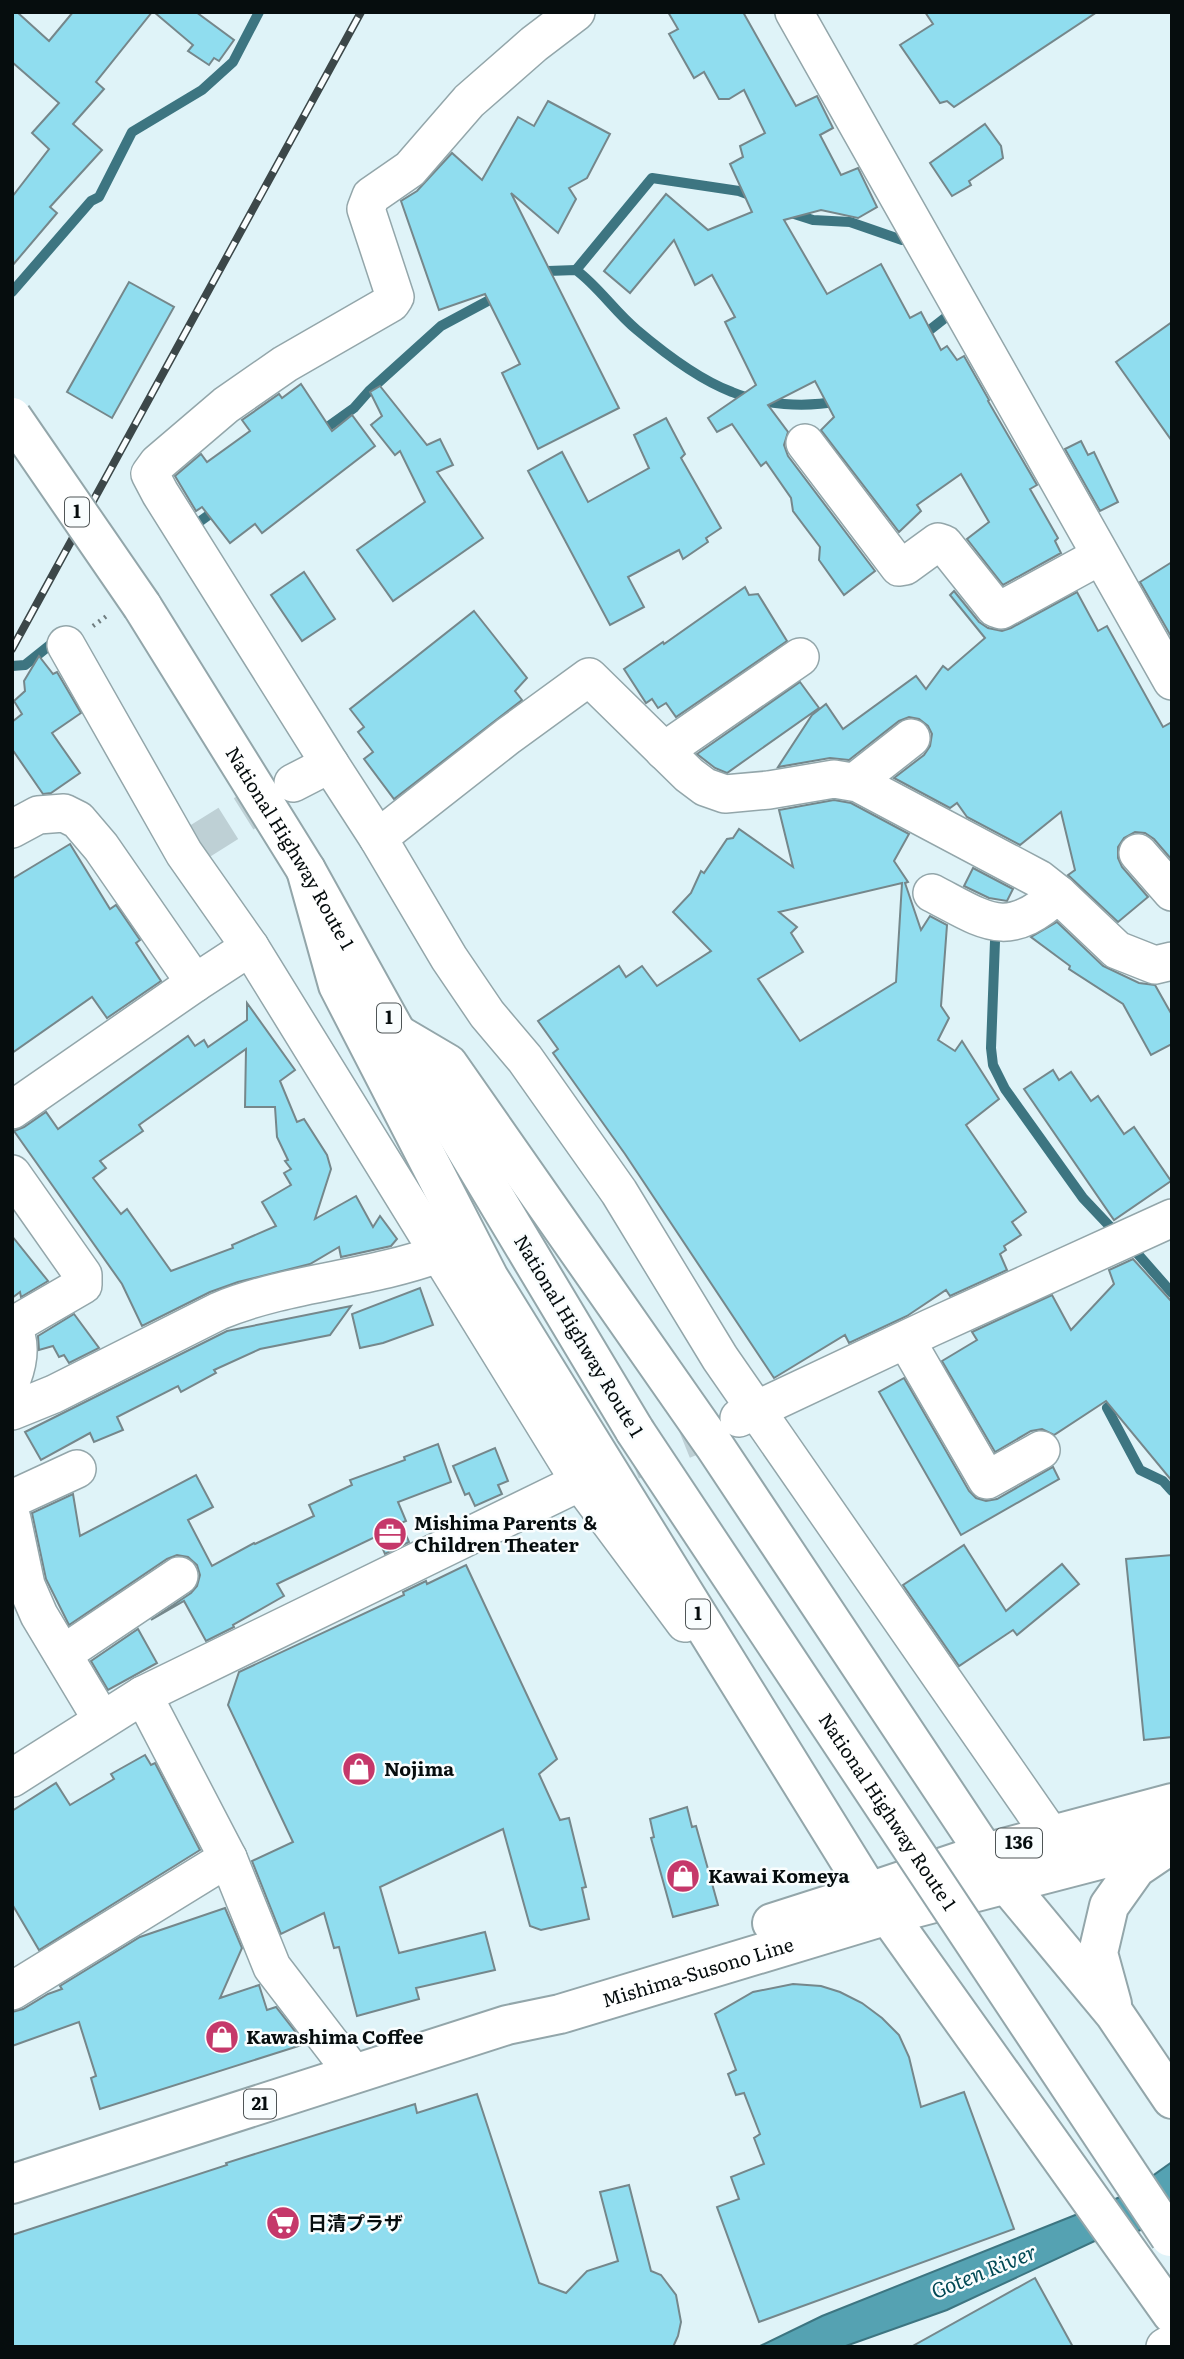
<svg xmlns="http://www.w3.org/2000/svg" width="1184" height="2359" viewBox="0 0 1184 2359" font-family="Literata,'Noto Sans JP',serif">
<style>
.water{fill:#55a2b2;stroke:#3d7581;stroke-width:2}
.lines{fill:none;stroke-linecap:round;stroke-linejoin:round}
.stream{stroke:#3d7581;stroke-width:10}
.building{fill:#90ddef;stroke:#75878b;stroke-width:2;fill-rule:evenodd}
.minor-tunnel{stroke:#bed0d5;stroke-width:37;stroke-dasharray:37 18;stroke-linecap:butt}
.minor-casing{stroke:#93a6aa;stroke-width:40}
.major-casing{stroke:#93a6aa;stroke-width:42}
.highway-casing{stroke:#93a6aa;stroke-width:42}
.path{stroke:#6f7c7f;stroke-width:4.5;stroke-dasharray:2 5;stroke-linecap:butt}
.minor{stroke:#fff;stroke-width:37}
.major{stroke:#fff;stroke-width:38}
.highway{stroke:#fff;stroke-width:38}
.rail-casing{stroke:#3c4749;stroke-width:8}
.rail{stroke:#f9fdfe;stroke-width:5;stroke-dasharray:16;stroke-linecap:butt}
.highway-bridge-casing{stroke:#93a6aa;stroke-width:42;stroke-linecap:butt}
.highway-bridge{stroke:#fff;stroke-width:38}
.labels{text-anchor:middle;stroke-width:5;stroke-linejoin:round;paint-order:stroke}
.shield{fill:#f9fdfe;stroke:#4f5556;stroke-width:2}
.shield-label{font-size:18px;font-weight:bold;fill:#060d0e}
.street-label{font-size:19px;fill:#060d0e;stroke:#f9fdfe}
.poi-label{font-size:19px;font-weight:bold;fill:#060d0e;stroke:#f9fdfe;text-anchor:start}
.water-label{font-size:21px;font-style:italic;fill:#004955;stroke:#f9fdfe}
</style>
<rect width="100%" height="100%" fill="#dff3f8"/>
<path class="water" d="M1172,2162v50l-23,15 -22,8 -28,4 -152,71 -104,37h-85l64,-31 291,-116 14,-6z"/>
<g class="lines">
<g class="stream">
<path d="M788,212l25,8 37,2 52,18"/>
<path d="M576,270l76,-92 87,13 16,6"/>
<path d="M539,275l9,-4 28,-1c23,17 39,42 61,60 26,22 63,50 95,62 31,13 73,16 106,9"/>
<path d="M12,292l79,-91 8,-4 33,-65 70,-42 31,-28 26,-50"/>
<path d="M922,336l23,-18"/>
<path d="M319,433l35,-25 15,-17 72,-65 56,-30"/>
<path d="M195,525l22,-16"/>
<path d="M12,666l13,-1 30,-24"/>
<path d="M995,941l-4,107 2,17 12,24 78,109 34,36"/>
<path d="M1129,1244l43,49"/>
<path d="M1119,1397l-12,11 33,62 23,11 9,10"/>
</g>
</g>
<g class="building">
<path d="M12,12h5l32,29 24,-29h79l-56,70 8,7 -31,35 29,26 -52,57 7,6 -45,53v-69l37,-48 -17,-16 27,-30 -47,-41z"/>
<path d="M154,12h42l38,28 -15,21 -5,-3 -5,7 -21,-14 5,-6z"/>
<path d="M668,12h75l53,94 21,-10 16,32 -13,7 21,40 17,-7 19,39 -19,11 -37,-8 -37,10 43,74 54,-30 29,54 11,-6 20,38 6,-4 10,14 7,-4 25,44 -1,1 49,84 -7,4 28,49 -3,3 6,12 -58,32 -36,-46 22,-17 -28,-48 -44,31 4,6 -22,21 -78,-102 13,-13 -19,-36 -47,24 20,27 -4,13 4,11 87,115 -31,24 -25,-35 1,-13 -27,-36 -2,-13 -25,-36 -5,4 -29,-42 -15,8 -9,-14 48,-33 -31,-63 10,-5 -23,-42 -17,10 -21,-45 -44,53 -26,-22 62,-77 42,36 44,-18 -22,-48 13,-7 -3,-11 25,-13 -21,-43 -15,9h-10l-15,-27 -10,6 -25,-44 9,-5z"/>
<path d="M925,12h172l-143,95 -7,-6 -7,2 -40,-58 33,-21z"/>
<path d="M548,101l62,33 -23,44 -18,10 7,11 -18,34 -47,-40 108,215 -81,41 -36,-76 18,-9 -35,-70 -46,16 -38,-109 16,-10 35,-38 30,27 36,-63 16,9z"/>
<path d="M985,124l16,22 2,12 -34,23 2,4 -19,11 -22,-33z"/>
<path d="M129,282l45,25 -62,111 -45,-26z"/>
<path d="M1172,322v119l-56,-79z"/>
<path d="M301,384l31,47 20,-16 23,31 -113,87 -7,-9 -25,19 -28,-36 -6,4 -21,-35 26,-22 6,8 43,-31 -8,-11 37,-26 3,4z"/>
<path d="M380,386l47,59 13,-6 13,26 -16,7 46,66 -90,63 -36,-51 68,-48 -25,-51 -5,4 -24,-30 11,-9 -12,-24z"/>
<path d="M666,418l19,36 -4,4 40,70 -15,10 2,4 -25,17 -4,-9 -51,27 16,30 -34,18 -82,-154 34,-19 26,50 61,-34 -15,-33z"/>
<path d="M1081,441l7,14 6,-3 24,50 -18,9 -35,-62z"/>
<path d="M1172,562v76l-32,-56z"/>
<path d="M304,572l31,47 -33,22 -31,-46z"/>
<path d="M745,587l4,8 9,-1 29,47 -111,76 -10,-14 -8,5 -6,-9 -6,4 -22,-34 39,-27 1,2z"/>
<path d="M954,591l25,31 9,6 14,3 9,-3 66,-36 21,39 9,-5 56,101 9,-5v138l-18,-21 -9,-6 -10,-1 -11,6 -6,9v11l4,9 26,30 -30,25 -50,-47 7,-5 -14,-58 -41,33 -53,-28 -10,-14 -7,5 -56,-30 30,-23 6,-9 2,-12 -4,-8 -9,-7 -10,-2 -10,4 -50,39 -19,-2 -52,9 34,-52 14,-11 17,25 73,-53 10,13 17,-23 5,4 37,-32 -35,-43z"/>
<path d="M474,611l53,67 -12,13 7,9 -128,99 -30,-40 9,-7 -15,-20 6,-5 -14,-18z"/>
<path d="M39,656l14,18 4,-2 24,41 -29,20 28,40 -29,20 -8,1 -31,-45v-27l10,-8 -8,-13 11,-10 -1,-10z"/>
<path d="M800,682l19,26 -92,65 -12,-5 -18,-14z"/>
<path d="M834,800l17,3 58,31 -15,27 14,21 -3,1 16,47 9,-14 17,9 -6,81 8,12 -11,22 17,11 7,-10 37,58 -33,26 60,87 -14,10 9,13 -17,11 2,4 -6,4 7,16 -57,26 -4,-6 -39,26 -58,27 -4,-8 -71,43 -149,-224 -72,-101 5,-4 -20,-28 81,-55 7,11 16,-11 15,20 54,-35 -38,-39 18,-19 10,-22 3,2 23,-34 6,-1 6,-9 54,38 -14,-57zM902,883l-6,99 -96,59 -42,-62 45,-27 -12,-19 6,-6 -18,-15z"/>
<path d="M70,844l40,65 6,-4 24,35 -4,3 25,38 -54,37 -15,-21 -80,56v-174z"/>
<path d="M973,868l40,21 -6,12 -18,-3 -25,-12z"/>
<path d="M1057,922l46,44 36,17 16,2 17,30v29l-21,11 -28,-51 -54,-35 1,-3 -39,-29z"/>
<path d="M247,1003l48,67 -15,11 17,41 7,-3 23,36 4,14 -16,50 41,-23 17,31 7,-11 17,23 -6,7 -50,11 -2,-10 -29,17 -72,18 -28,10 -68,34 -20,-42 -108,-153 10,-4 22,-15 12,17 130,-93 7,10 9,-6 4,7 39,-27zM246,1049l-1,58h30l2,30 11,23 -3,1 6,8 -7,4 7,12 -29,17 14,24 -44,19 1,3 -62,23 -44,-62 -6,5 -28,-36 13,-10 -6,-7 43,-30 -4,-6z"/>
<path d="M1053,1070l6,10 12,-8 20,29 7,-5 26,38 10,-7 37,54 -57,39 -90,-131z"/>
<path d="M12,1236l36,45 -27,16 -1,-5 -8,6z"/>
<path d="M1133,1259l39,43v179l-66,-80 -52,34 -12,-6 -11,2 -36,21 -53,-91 35,-21 -5,-8 80,-37 19,35 43,-46 -5,-14z"/>
<path d="M420,1288l13,37 -50,18 -23,5 -8,-34z"/>
<path d="M351,1306l-21,29 -70,14 -46,21 2,3 -35,19 -3,-6 -61,31 6,13 -29,12 -4,-9 -49,27 -16,-28 202,-101z"/>
<path d="M74,1314l25,34 -30,15 -5,-8 -5,2 -6,-11 -14,4 -1,-14z"/>
<path d="M904,1378l65,113 7,7 10,3 11,-2 56,-32 6,12 -98,56 -82,-143z"/>
<path d="M438,1444l13,38 -53,20 8,19 -5,2 8,19 -24,12 -8,-18 -100,48 7,12 -51,29 1,2 -28,14 -22,-40 -33,19 40,-27 6,-7 3,-11 -3,-10 -9,-8 -11,-2 -10,4 -98,66 -23,-46 -14,-66 41,-19 7,42 116,-61 17,32 -25,13 24,46 42,-23 1,1 59,-28 -5,-11 43,-20 -2,-5 55,-20 -1,-3z"/>
<path d="M495,1448l13,33 -10,4 4,9 -27,12 -6,-13 -4,2 -12,-29z"/>
<path d="M964,1545l42,66 56,-47 17,20 -62,51 -4,-5 -54,36 -56,-81z"/>
<path d="M1172,1555v182l-28,3 -18,-181z"/>
<path d="M466,1565l91,194 -18,15 21,46 9,-2 17,69 -4,1 7,31 -48,11 -11,-4 -27,-97 -123,58 19,66 86,-21 10,38 -79,18 3,11 -62,17 -18,-69 -5,1 -10,-35 -43,21 -29,-73 41,-19 -65,-137 11,-33 165,-77 -1,-3 23,-11 1,3z"/>
<path d="M138,1629l19,34 -49,27 -17,-29z"/>
<path d="M145,1755l6,10 4,-2 45,87 -161,100 -27,-46v-93l44,-28 14,22 44,-26 -3,-5z"/>
<path d="M687,1807l5,20 4,-1 22,79 -45,12 -22,-79 3,-1 -4,-18z"/>
<path d="M225,1908l17,40 -22,50 39,-13 8,25 9,-3 29,37 -205,65 -9,-31 5,-2 -17,-54 -67,24v-34l11,-3 25,-15 14,-5 -2,-3 80,-49z"/>
<path d="M793,1984l28,2 19,6 22,11 20,15 17,17 10,22 12,50 43,-15 50,137 -255,93 -42,-115 22,-8 -8,-22 33,-13 -10,-26 6,-4 -16,-41 -8,2 -8,-21 8,-4 -21,-56 38,-22z"/>
<path d="M477,2094l62,189 27,10 21,-22 31,-10 -18,-69 29,-7 22,86 10,4 15,20 5,27 -3,14 -5,11h-661v-112l215,-70 -1,-2 189,-59 2,9z"/>
<path d="M1035,2278l38,69h-162z"/>
</g>
<g class="lines">
<g class="minor-tunnel">
<path d="M197,843l91,-57"/>
<path d="M581,1482l150,-61"/>
</g>
<g class="minor-casing">
<g id="minor">
<path d="M794,12l378,669"/>
<path d="M805,443l94,124 6,-1 33,-24 6,2 51,64 6,2 99,-54"/>
<path d="M66,645l118,208 66,94 330,535 105,141"/>
<path d="M664,751l136,-94"/>
<path d="M330,764l-170,-271 -10,-19 8,-11 68,-58 59,-41 106,-61 4,-6 -29,-88 5,-13 39,-27 59,-68 65,-57 42,-32"/>
<path d="M855,782l56,-44"/>
<path d="M293,783l37,-19 48,74 71,120 38,56 38,45 94,133 101,166 348,502"/>
<path d="M12,829l26,-14 26,-2 14,7 23,27 94,136"/>
<path d="M378,838l130,-102 81,-59 100,98 16,12 20,7 44,-4 65,-11 24,4 181,96 19,15"/>
<path d="M1138,853l34,39"/>
<path d="M932,893c54,28 75,48 126,1l59,56 38,15 17,-4"/>
<path d="M12,1110l183,-127 55,-36"/>
<path d="M12,1174l71,101v10l-69,40"/>
<path d="M12,1325c9,17 7,36 0,54"/>
<path d="M906,1340l81,140 54,-30"/>
<path d="M12,1411l42,-17 165,-83c70,-29 148,-31 219,-57"/>
<path d="M739,1418l191,-90 242,-110"/>
<path d="M12,1499l65,-30"/>
<path d="M12,1519l14,66 13,30 63,105"/>
<path d="M63,1654l116,-78"/>
<path d="M143,1695l85,163 44,109 82,107"/>
<path d="M12,1778l131,-83 437,-213"/>
<path d="M12,1991l216,-133"/>
<path d="M1165,2347l7,-4"/>
</g>
</g>
<g class="major-casing">
<g id="major">
<path d="M772,1923l97,-31"/>
<path id="s1" d="M12,2184l495,-159 53,-11 328,-99"/>
</g>
</g>
<g class="highway-casing">
<g id="highway">
<path id="s2" d="M142,606l164,264 91,164 238,397"/>
<path d="M306,870l32,115 151,293 380,614 19,23 284,399"/>
<path d="M397,1034l51,30 266,381 271,408 21,30 108,130 58,86"/>
<path d="M869,1892l116,-39 187,-50"/>
<path d="M888,1915l284,-74"/>
<path d="M1112,2004l-14,-51 11,-47 27,-38 31,-21"/>
</g>
</g>
<path class="path" d="M93,626l15,-11"/>
<use href="#minor" class="minor"/>
<use href="#major" class="major"/>
<use href="#highway" class="highway"/>
<g class="rail-casing">
<path id="rail" d="M12,649l349,-637"/>
</g>
<use href="#rail" class="rail"/>
<g class="highway-bridge-casing">
<g id="highway-bridge">
<path d="M12,417l130,189"/>
<path id="s3" d="M635,1431l535,806"/>
</g>
</g>
<use href="#highway-bridge" class="highway-bridge"/>
</g>
<defs>
<g id="office-disc" transform="scale(1.75)"><circle r="9.5" fill="#c5386a" stroke="#f9fdfe"/><path d="M-6-3h4V-5.5h4V-3h4V5H-6ZM-1-4.5V-3h2v-1.5ZM-6 0V1H6V0Z" fill="#fff"/></g>
<g id="shop-disc" transform="scale(1.75)"><circle r="9.5" fill="#c5386a" stroke="#f9fdfe"/><path d="M-5-2.5h2.3a2.7 3.5 0 0 1 5.4 0H5L5.5 6h-11ZM-1.5-2.5h3a1.5 2.3 0 0 0-3 0Z" fill="#fff"/></g>
<g id="supermarket-disc" transform="scale(1.75)"><circle r="9.5" fill="#c5386a" stroke="#f9fdfe"/><path d="M-6-5.5h2.5l.6 2H6L4.5 2H-2.5L-4.4-4H-6ZM-1.5 3.2a1.3 1.3 0 1 0 .1 0ZM3 3.2a1.3 1.3 0 1 0 .1 0Z" fill="#fff"/></g>
</defs>
<g fill-rule="evenodd">
<use href="#office-disc" x="390" y="1534"/>
<use href="#shop-disc" x="359" y="1769"/>
<use href="#shop-disc" x="683" y="1876"/>
<use href="#shop-disc" x="222" y="2037"/>
<use href="#supermarket-disc" x="283" y="2223"/>
</g>
<g class="labels">
<g class="shield">
<rect x="65" y="497.5" width="24" height="29" rx="5"/>
<rect x="377" y="1003.5" width="24" height="29" rx="5"/>
<rect x="686" y="1599.5" width="24" height="29" rx="5"/>
<rect x="996" y="1828.5" width="46" height="29" rx="5"/>
<rect x="244" y="2089.5" width="32" height="29" rx="5"/>
</g>
<g class="shield-label">
<text x="77" y="518">1</text>
<text x="389" y="1024">1</text>
<text x="698" y="1620">1</text>
<text x="1019" y="1849">136</text>
<text x="260" y="2110">21</text>
</g>
<g class="street-label">
<text dy="7" stroke="none"><textPath href="#s2" startOffset="284">National Highway Route 1</textPath></text>
<text transform="translate(579 1336) rotate(59)" y="7">National Highway Route 1</text>
<text dy="7" stroke="none"><textPath href="#s3" startOffset="457">National Highway Route 1</textPath></text>
<text dy="7" stroke="none"><textPath href="#s1" startOffset="718">Mishima-Susono Line</textPath></text>
</g>
<g class="poi-label">
<text x="414" y="1530">Mishima Parents ＆<tspan x="414" dy="22">Children Theater</tspan></text>
<text x="384" y="1776">Nojima</text>
<text x="708" y="1883">Kawai Komeya</text>
<text x="246" y="2044">Kawashima Coffee</text>
<text x="308" y="2230">日清プラザ</text>
</g>
<g class="water-label">
<text transform="translate(984 2272) rotate(-22)" y="7">Goten River</text>
</g>
</g>
<rect width="1184" height="2359" fill="none" stroke="#060d0e" stroke-width="28"/>
</svg>
